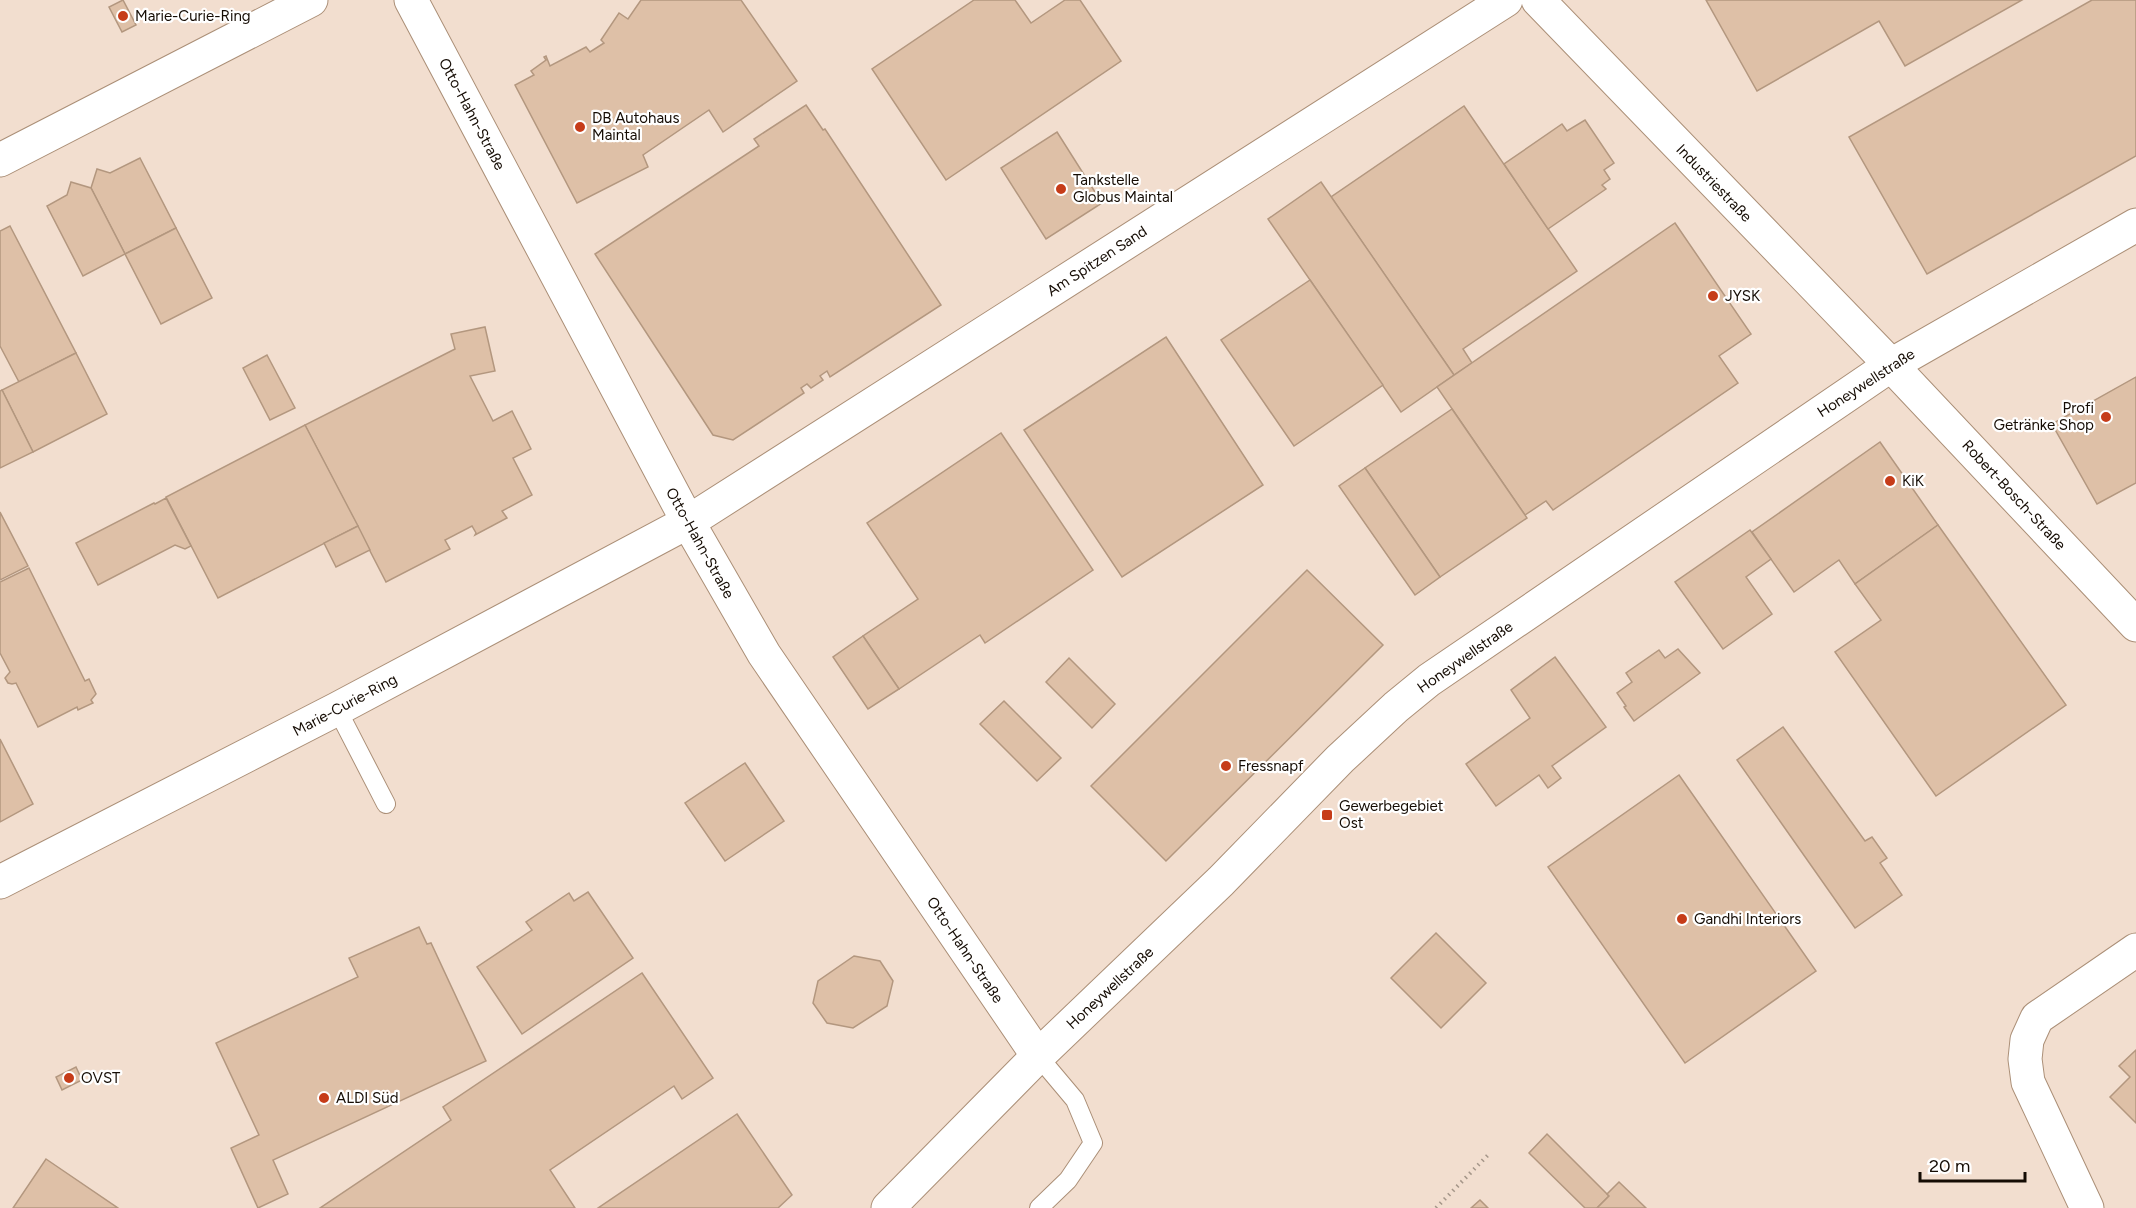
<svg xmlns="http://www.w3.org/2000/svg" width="2136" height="1208" viewBox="0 0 2136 1208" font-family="Figtree,sans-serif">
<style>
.commercial{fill:#f2decf}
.building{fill:#dec0a7;stroke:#b3977f;stroke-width:1.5}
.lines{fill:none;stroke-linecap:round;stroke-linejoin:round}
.service-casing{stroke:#ab8f77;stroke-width:20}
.minor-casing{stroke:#ab8f77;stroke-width:35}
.path{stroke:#a59689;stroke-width:4;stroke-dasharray:1.5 4.5;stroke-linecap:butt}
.service{stroke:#fff;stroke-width:18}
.minor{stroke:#fff;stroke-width:33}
.poi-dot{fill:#c63c19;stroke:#fff;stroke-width:2}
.labels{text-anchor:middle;stroke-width:4.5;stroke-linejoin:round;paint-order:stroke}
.poi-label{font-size:15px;fill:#150c04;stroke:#fff;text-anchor:start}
.street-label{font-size:15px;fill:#150c04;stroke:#fff}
</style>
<rect width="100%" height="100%" fill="#ffeddd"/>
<rect class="commercial" x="0" y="0" width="2136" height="1208"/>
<g class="building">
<path d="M123,0l13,25 -14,7 -13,-25z"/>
<path d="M641,0h100l56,81 -74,51 -14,-22 -66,45 5,12 -71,36 -62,-118 19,-10 -3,-4 15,-11 -2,-3 2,-1 4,10 36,-19 4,5 14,-9 -3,-3 18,-27 9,6z"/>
<path d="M974,0h41l16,23 34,-23h15l41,61 -175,119 -74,-111z"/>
<path d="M1706,0h316l-117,66 -26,-45 -122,70z"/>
<path d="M2092,0h44v156l-209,118 -78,-137z"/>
<path d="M806,105l17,25 2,-1 116,176 -111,72 -3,-6 -7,5 3,4 -12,8 -4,-4 -6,4 3,5 -71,47 -20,-5 -118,-181 164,-108 -5,-7z"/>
<path d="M1464,106l113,165 -114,78 9,14 -18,12 -123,-178z"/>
<path d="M1585,120l29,43 -10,7 6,9 -8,6 4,4 -58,40 -44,-65 58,-40 5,7z"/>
<path d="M1057,132l45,71 -56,36 -45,-71z"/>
<path d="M140,158l36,70 -51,26 -34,-66 6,-19 13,4z"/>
<path d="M71,182l20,6 34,66 -42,22 -36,-70 20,-11z"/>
<path d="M1321,182l133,193 -53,37 -133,-193z"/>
<path d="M1675,223l76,111 -32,22 19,27 -185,127 -7,-9 -21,14 -88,-128z"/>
<path d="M10,226l66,127 -57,29 -19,-36v-115z"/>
<path d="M176,228l36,70 -51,26 -36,-70z"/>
<path d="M1310,280l73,105 -89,61 -73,-106z"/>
<path d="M485,327l10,44 -25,5 23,45 19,-10 19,38 -18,9 19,37 -30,16 5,7 -32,17 1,-2 -4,-7 -27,14 5,9 -64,33 -81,-157 150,-76 -4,-15z"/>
<path d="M1166,337l97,148 -141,92 -98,-147z"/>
<path d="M76,353l31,61 -74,38 -31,-62z"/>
<path d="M267,355l28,53 -25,12 -27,-52z"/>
<path d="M2136,377v106l-39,21 -45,-80z"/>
<path d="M2,390l31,62 -33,16v-77z"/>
<path d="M1452,409l75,109 -87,59 -75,-109z"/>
<path d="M305,425l53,101 -140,72 -52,-101z"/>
<path d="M1001,433l92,137 -108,73 -5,-8 -81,54 -36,-53 55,-37 -51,-76z"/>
<path d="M1880,442l58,83 -83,59 -16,-24 -45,32 -42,-60z"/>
<path d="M1365,468l75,109 -25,18 -76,-109z"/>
<path d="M166,498l25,48 -6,3 -10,-4 -77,40 -22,-42 78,-40 1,1z"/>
<path d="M0,512l28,54 -28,14z"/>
<path d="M1938,525l128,180 -130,91 -101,-144 46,-32 -26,-36z"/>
<path d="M358,526l12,24 -34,17 -12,-24z"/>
<path d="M1750,530l21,29 -25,18 26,37 -49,35 -48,-67z"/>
<path d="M29,568l56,113 4,-2 7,15 -5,6 2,3 -15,7 -1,-3 -39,20 -22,-44 -4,1 -4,-1 -3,-5 5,-6 -10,-19v-71z"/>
<path d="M1307,570l76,75 -217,216 -75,-75z"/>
<path d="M863,636l36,53 -31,20 -35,-52z"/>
<path d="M1678,649l22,24 -66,48 -10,-14 2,-1 -9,-13 15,-11 -6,-9 33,-23 6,8z"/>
<path d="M1555,657l51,70 -54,39 9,12 -13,10 -9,-13 -43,31 -30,-42 64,-46 -19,-28z"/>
<path d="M1069,658l46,46 -23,24 -46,-46z"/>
<path d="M1004,701l57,57 -24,23 -57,-57z"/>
<path d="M1783,727l82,114 7,-4 15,21 -7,5 22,32 -47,33 -118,-168z"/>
<path d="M0,739l33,65 -33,18z"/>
<path d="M745,763l39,58 -59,40 -40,-58z"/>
<path d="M1679,775l137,196 -131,92 -137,-196z"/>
<path d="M588,892l45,66 -111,76 -45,-67 55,-37 -6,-8 43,-29 5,8z"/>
<path d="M419,927l8,17 4,-1 55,118 -213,99 15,34 -30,14 -27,-60 28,-13 -43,-92 142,-66 -9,-19z"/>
<path d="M1436,933l50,50 -45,45 -50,-50z"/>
<path d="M854,956l26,5 13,20 -6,25 -34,22 -26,-5 -14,-20 5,-22z"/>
<path d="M642,973l71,105 -31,21 -8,-13 -124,84 25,38h-255l131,-88 -8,-13z"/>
<path d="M2136,1050v73l-26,-26 20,-20 -11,-11z"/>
<path d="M76,1067l6,13 -20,10 -6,-13z"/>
<path d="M737,1114l55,81 -14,13h-180z"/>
<path d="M1547,1134l62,62 -12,12h-12l-56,-55z"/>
<path d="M46,1159l72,49h-105z"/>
<path d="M1619,1182l27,26h-49l12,-12 -2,-2z"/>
<path d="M1480,1200l8,8h-17z"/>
</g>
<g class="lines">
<g class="service-casing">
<g id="service">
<path d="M337,709l49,95"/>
<path d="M1038,1056l37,44 18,43 -25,37 -29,28"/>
</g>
</g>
<g class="minor-casing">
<g id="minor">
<path d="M411,0l277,522 76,132 274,402"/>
<path d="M1538,0l353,365 245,260"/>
<path d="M0,160l311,-160"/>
<path d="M0,882l337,-173 351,-187 818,-522"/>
<path d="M888,1208l150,-152 183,-175 119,-122 56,-52 33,-27 462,-315 245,-140"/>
<path d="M2087,1208l-59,-126 -3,-23 2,-19 10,-22 99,-68"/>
</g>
</g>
<path class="path" d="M1436,1208l52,-53"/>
<use href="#service" class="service"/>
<use href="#minor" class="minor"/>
</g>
<g class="poi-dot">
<circle cx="123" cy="16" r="6"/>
<circle cx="580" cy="127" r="6"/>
<circle cx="1061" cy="189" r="6"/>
<circle cx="1713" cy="296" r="6"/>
<circle cx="2106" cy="417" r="6"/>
<circle cx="1890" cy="481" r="6"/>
<circle cx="1226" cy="766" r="6"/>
<rect x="1321" y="809" width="12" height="12" rx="3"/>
<circle cx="1682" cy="919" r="6"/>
<circle cx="69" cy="1078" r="6"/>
<circle cx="324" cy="1098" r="6"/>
</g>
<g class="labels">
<g class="poi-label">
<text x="135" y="21">Marie-Curie-Ring</text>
<text x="592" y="123">DB Autohaus<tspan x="592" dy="17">Maintal</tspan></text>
<text x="1073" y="185">Tankstelle<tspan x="1073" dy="17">Globus Maintal</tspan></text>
<text x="1725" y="301">JYSK</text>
<text x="2094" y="413" text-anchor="end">Profi<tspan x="2094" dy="17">Getränke Shop</tspan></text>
<text x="1902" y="486">KiK</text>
<text x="1238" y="771">Fressnapf</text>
<text x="1339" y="811">Gewerbegebiet<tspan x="1339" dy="17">Ost</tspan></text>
<text x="1694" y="924">Gandhi Interiors</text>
<text x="81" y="1083">OVST</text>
<text x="336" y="1103">ALDI Süd</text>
</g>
<g class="street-label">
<text transform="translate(472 114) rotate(62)" y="5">Otto-Hahn-Straße</text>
<text transform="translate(1714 183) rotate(46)" y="5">Industriestraße</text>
<text transform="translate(1097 261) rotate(-33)" y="5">Am Spitzen Sand</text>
<text transform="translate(1866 383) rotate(-33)" y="5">Honeywellstraße</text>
<text transform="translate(2014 495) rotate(47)" y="5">Robert-Bosch-Straße</text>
<text transform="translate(700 543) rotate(61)" y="5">Otto-Hahn-Straße</text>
<text transform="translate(1465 657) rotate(-35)" y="5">Honeywellstraße</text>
<text transform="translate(345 705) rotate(-28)" y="5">Marie-Curie-Ring</text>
<text transform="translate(965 950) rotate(56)" y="5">Otto-Hahn-Straße</text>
<text transform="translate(1110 988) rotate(-43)" y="5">Honeywellstraße</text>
</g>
</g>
<path d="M1920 1172v9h105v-9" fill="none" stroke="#150c04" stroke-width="3"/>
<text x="1929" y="1172" font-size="18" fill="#150c04" stroke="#ffffff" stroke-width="4.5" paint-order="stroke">20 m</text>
</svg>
